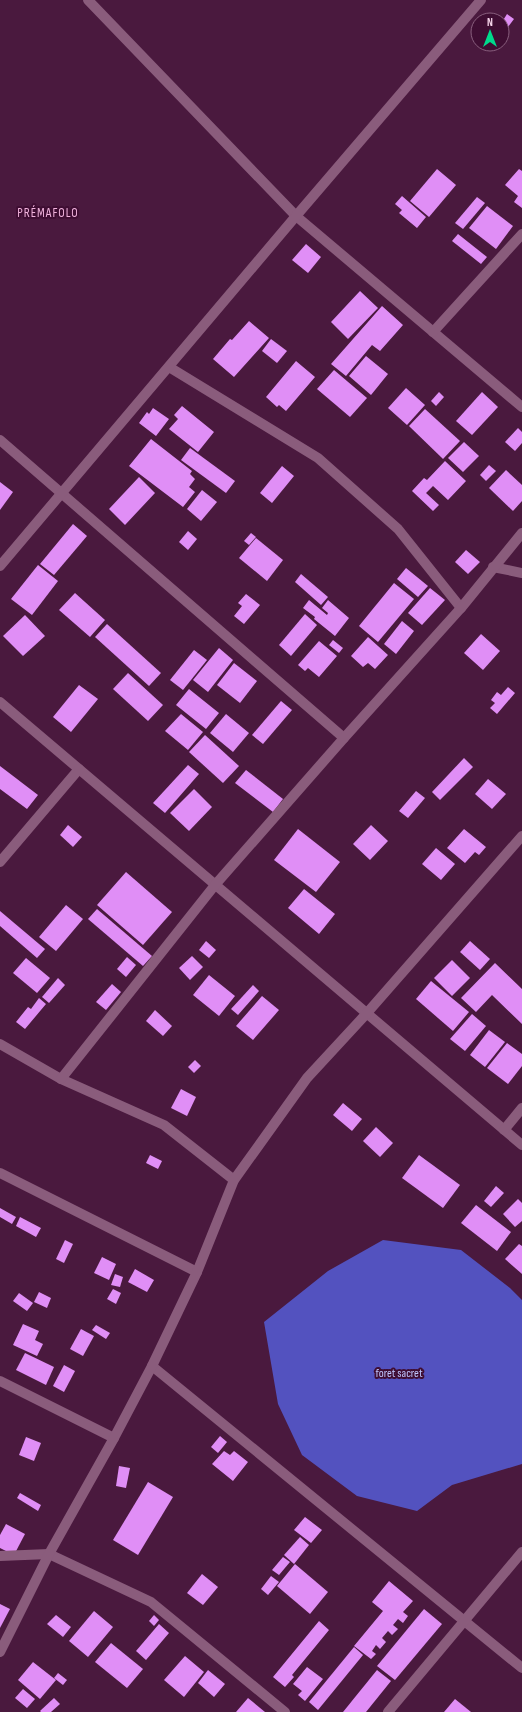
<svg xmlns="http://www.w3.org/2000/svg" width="522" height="1712" viewBox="0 0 522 1712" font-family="'Sofia Sans Condensed',sans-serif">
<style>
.forest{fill:#5352bf}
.building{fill:#e08ef6}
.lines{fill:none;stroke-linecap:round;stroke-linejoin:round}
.street{stroke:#8a5c7c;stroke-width:10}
.labels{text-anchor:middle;stroke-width:4;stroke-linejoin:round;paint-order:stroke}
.park-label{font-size:12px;fill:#bfc6fe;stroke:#3f0e33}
.neighbourhood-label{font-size:13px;letter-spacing:1px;fill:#f1b3dd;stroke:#3f0e33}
</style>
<rect width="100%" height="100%" fill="#4a193e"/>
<path class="forest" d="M383,1240l78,10 49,38 12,12v164l-70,21 -35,26 -60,-15 -55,-41 -24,-51 -14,-82 64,-51z"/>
<g class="building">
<path d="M507,14l7,5 -6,8 -6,-5z"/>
<path d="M437,169l19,16 -27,32 -19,-16z"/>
<path d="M519,169l3,2v37l-8,-6 4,-6 -13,-11z"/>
<path d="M402,196l24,21 -9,11 -18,-15 3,-3 -7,-6z"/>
<path d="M477,197l8,6 -22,26 -8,-6z"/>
<path d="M487,206l26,20 -17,23 -27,-21z"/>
<path d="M458,234l29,23 -6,7 -29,-23z"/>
<path d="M306,244l15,13 -13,16 -16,-13z"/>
<path d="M360,291l18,17 -30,31 -17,-17z"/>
<path d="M382,306l21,19 -23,26 -8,-6 -26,31 -15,-12z"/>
<path d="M249,321l20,17 -35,39 -21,-18 17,-20 2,1z"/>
<path d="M271,339l16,12 -10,12 -15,-12z"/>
<path d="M366,356l22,18 -17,21 -22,-19z"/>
<path d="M296,361l19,16 -29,34 -7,-6 -2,2 -11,-10z"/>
<path d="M334,370l33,28 -17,19 -33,-28z"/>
<path d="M406,388l19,17 -18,20 -19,-17z"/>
<path d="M439,392l5,5 -8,9 -5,-5z"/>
<path d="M482,392l16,15 -26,28 -16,-14z"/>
<path d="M182,406l32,26 -16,20 -29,-23 9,-10 -4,-4z"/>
<path d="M153,408l16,11 -13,17 -17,-13 8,-11 2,2z"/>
<path d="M425,409l35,32 -17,18 -34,-33z"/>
<path d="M518,428l4,4v11l-7,8 -10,-9z"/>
<path d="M151,439l41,32 -2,3 5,5 -6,8 6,5 -12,15 -54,-41z"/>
<path d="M464,442l15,14 -16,16 -15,-14z"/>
<path d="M190,448l45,33 -9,12 -45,-33z"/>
<path d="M445,461l21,20 -18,19 -15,-14 -7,7 13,12 -6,6 -21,-20 12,-13 3,2z"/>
<path d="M489,465l7,6 -10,10 -6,-6z"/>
<path d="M282,466l12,10 -22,27 -12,-10z"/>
<path d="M506,470l16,15v16l-9,10 -24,-23z"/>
<path d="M139,477l16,16 -30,32 -16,-16z"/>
<path d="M0,482l13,10 -13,18z"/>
<path d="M202,490l15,12 -16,19 -14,-12z"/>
<path d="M73,524l14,12 -33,39 -14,-11z"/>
<path d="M188,531l9,8 -9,11 -9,-8z"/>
<path d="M251,533l5,4 -7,8 -5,-4z"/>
<path d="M256,538l27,22 -16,21 -28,-23z"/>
<path d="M466,550l14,12 -12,12 -13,-12z"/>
<path d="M38,565l20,16 -26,34 -21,-16z"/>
<path d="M406,568l22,18 -10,11 -21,-18z"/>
<path d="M301,574l27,23 -7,8 -26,-23z"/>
<path d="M394,583l20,16 -36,43 -19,-16z"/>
<path d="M430,588l15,12 -23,25 -14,-12z"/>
<path d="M75,593l30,27 -15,17 -31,-27z"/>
<path d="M246,594l14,11 -16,19 -10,-8 8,-10 -4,-3z"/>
<path d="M309,600l18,15 1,-2 -6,-5 6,-8 21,18 -14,18 -21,-17 1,-2 -12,-9z"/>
<path d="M305,614l12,11 -26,31 -12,-11z"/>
<path d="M25,615l20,21 -22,20 -20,-20z"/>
<path d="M402,621l12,10 -18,23 -12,-10z"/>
<path d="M107,624l54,49 -12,13 -54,-49z"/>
<path d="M481,634l19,17 -17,19 -19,-17z"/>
<path d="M368,637l20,18 -13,14 -7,-6 -5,4 -12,-11z"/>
<path d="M333,640l10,8 -4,5 -10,-8z"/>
<path d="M319,641l18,15 -18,21 -11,-9 -3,3 -7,-6z"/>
<path d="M219,648l14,12 -25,32 -15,-12z"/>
<path d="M194,650l13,10 -24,30 -13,-10z"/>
<path d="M234,663l23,18 -17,22 -23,-18z"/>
<path d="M128,673l35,32 -15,16 -35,-32z"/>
<path d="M79,685l19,14 -27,33 -18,-15z"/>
<path d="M508,687l7,6 -18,21 -7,-6 5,-5 -4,-3 6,-8 4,3z"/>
<path d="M189,689l30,24 -13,16 -30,-24z"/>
<path d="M281,701l11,9 -29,34 -11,-9z"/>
<path d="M181,714l22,18 -15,18 -23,-19z"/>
<path d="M226,714l23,19 -16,19 -23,-19z"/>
<path d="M205,735l34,31 -16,17 -34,-31z"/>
<path d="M464,758l9,9 -33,33 -8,-8z"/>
<path d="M188,765l11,9 -34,39 -12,-10z"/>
<path d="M0,766l38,29 -11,14 -27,-20z"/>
<path d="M246,770l37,29 -10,13 -38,-29z"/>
<path d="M488,779l18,15 -14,15 -17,-15z"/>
<path d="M194,789l18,18 -23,24 -19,-18z"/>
<path d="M416,791l9,7 -17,20 -9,-7z"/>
<path d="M68,825l14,12 -9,10 -13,-12z"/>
<path d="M371,825l17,16 -18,19 -17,-16z"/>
<path d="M298,829l42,33 -24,30 -42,-32z"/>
<path d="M464,829l22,18 -7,8 -4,-3 -10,11 -18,-15z"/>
<path d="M436,848l19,16 -14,16 -19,-16z"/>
<path d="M126,872l46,40 -29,33 -46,-40z"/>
<path d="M304,889l31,25 -16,20 -31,-26z"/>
<path d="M66,905l17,14 -27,32 -17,-14z"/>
<path d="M97,909l55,47 -9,10 -55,-47z"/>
<path d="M0,911l45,38 -8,9 -37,-32z"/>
<path d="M206,941l10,9 -7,8 -10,-8z"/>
<path d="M470,941l20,18 -10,11 -20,-18z"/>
<path d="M192,956l11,11 -13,13 -11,-12z"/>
<path d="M127,957l9,8 -10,12 -9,-8z"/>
<path d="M26,958l24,20 -13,15 -24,-20z"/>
<path d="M452,960l18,18 -18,18 -18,-18z"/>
<path d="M495,963l27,26v35l-30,-29 -16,17 -15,-14z"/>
<path d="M209,975l26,21 -16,20 -26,-21z"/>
<path d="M58,978l7,7 -16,18 -7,-6z"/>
<path d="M431,981l38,31 -16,19 -37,-32z"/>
<path d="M112,984l9,8 -15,18 -10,-8z"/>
<path d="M253,985l6,6 -21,24 -7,-6z"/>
<path d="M262,996l17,14 -26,30 -17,-14z"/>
<path d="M39,998l7,6 -21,25 -9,-7 12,-15 3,2z"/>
<path d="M155,1010l17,16 -9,10 -17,-15z"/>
<path d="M472,1014l14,12 -21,25 -15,-12z"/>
<path d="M489,1030l16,12 -20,25 -15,-12z"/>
<path d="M507,1043l15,11v12l-14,18 -21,-16z"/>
<path d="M195,1060l6,6 -7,7 -6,-6z"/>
<path d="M181,1089l15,8 -9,19 -16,-8z"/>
<path d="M343,1103l19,16 -10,12 -19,-16z"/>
<path d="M376,1127l17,16 -13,14 -17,-16z"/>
<path d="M150,1155l12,6 -4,8 -12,-6z"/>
<path d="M419,1155l41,30 -17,23 -41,-30z"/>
<path d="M496,1186l8,7 -13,14 -7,-6z"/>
<path d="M518,1199l4,4v18l-7,6 -12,-13z"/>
<path d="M476,1205l35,27 -14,19 -36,-28z"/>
<path d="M0,1208l16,9 -4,7 -12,-7z"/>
<path d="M20,1217l21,11 -5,9 -20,-11z"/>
<path d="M65,1240l8,4 -9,19 -8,-4z"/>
<path d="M519,1244l3,2v28l-17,-15z"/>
<path d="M102,1257l14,7 -7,16 -15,-7z"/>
<path d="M135,1269l19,11 -7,12 -19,-10z"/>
<path d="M115,1274l8,3 -3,10 -9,-2z"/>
<path d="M113,1289l8,4 -5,11 -9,-5z"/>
<path d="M39,1292l12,6 -4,10 -13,-6z"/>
<path d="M19,1293l14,10 -6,8 -14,-10z"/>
<path d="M23,1324l16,7 -4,9 8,4 -6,12 -24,-11z"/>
<path d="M96,1325l14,8 -4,6 -14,-9z"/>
<path d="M81,1329l13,7 -11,20 -13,-7z"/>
<path d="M25,1353l29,14 -8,18 -30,-15z"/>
<path d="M64,1365l11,6 -11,21 -11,-6z"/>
<path d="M220,1436l7,6 -9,11 -7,-6z"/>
<path d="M26,1437l15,6 -7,18 -15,-6z"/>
<path d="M224,1451l6,4 4,-4 14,11 -15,19 -21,-17z"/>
<path d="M119,1466l11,2 -4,20 -10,-2z"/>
<path d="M148,1482l25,15 -35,58 -25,-15z"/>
<path d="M20,1493l21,12 -3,6 -21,-13z"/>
<path d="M305,1517l17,13 -11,13 -17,-13z"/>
<path d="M6,1524l19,10 -11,21 -14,-7v-13z"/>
<path d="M300,1537l9,8 -15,19 -10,-9z"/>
<path d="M283,1557l7,5 -11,13 -7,-5z"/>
<path d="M295,1564l33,28 -18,22 -33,-28z"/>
<path d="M202,1574l16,13 -15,18 -16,-12z"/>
<path d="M271,1576l8,6 -11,13 -7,-6z"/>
<path d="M389,1581l24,20 -10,11 5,4 -5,7 -5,-4 -5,6 5,4 -6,6 -4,-4 -6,7 4,4 -6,7 -4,-4 -4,6 4,3 -5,5 -17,-13 29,-35 -11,-9z"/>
<path d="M0,1604l10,5 -10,19z"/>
<path d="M424,1609l18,15 -47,56 -18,-14z"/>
<path d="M94,1611l19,16 -25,30 -19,-16z"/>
<path d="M56,1615l15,12 -8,10 -16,-13z"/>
<path d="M154,1615l5,5 -5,6 -5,-5z"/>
<path d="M319,1621l10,9 -37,45 2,2 -9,10 -12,-10z"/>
<path d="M159,1624l10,9 -23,27 -10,-9z"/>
<path d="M111,1643l32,26 -16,19 -32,-26z"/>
<path d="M354,1647l9,8 -45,55 -9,-8z"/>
<path d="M185,1656l19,16 -20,25 -20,-17z"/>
<path d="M33,1662l23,18 -16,19 -22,-19z"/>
<path d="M307,1667l16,12 -18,22 -7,-6 4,-4 -9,-7z"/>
<path d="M208,1670l17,14 -11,13 -16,-14z"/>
<path d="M377,1670l14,11 -25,31h-23z"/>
<path d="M58,1673l9,7 -4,5 -9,-7z"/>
<path d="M23,1689l12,10 -8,9 -12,-10z"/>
<path d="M54,1698l6,6 -9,8h-10l-1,-1z"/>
<path d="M248,1698l17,14h-29z"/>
<path d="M455,1699l16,13h-27z"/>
</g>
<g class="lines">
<g class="street">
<path d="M88,0l208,216 226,191"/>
<path d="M433,332l89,-98"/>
<path d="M169,367l149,91 80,71 63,79"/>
<path d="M0,440l344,298"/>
<path d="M0,566l296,-350 185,-216"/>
<path d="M493,567l29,6"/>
<path d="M0,702l522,443"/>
<path d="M0,862l79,-93"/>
<path d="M0,1044l61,35 103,46 70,55"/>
<path d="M61,1079l154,-194 129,-147 117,-130 61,-75"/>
<path d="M504,1130l18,-22"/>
<path d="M0,1173l197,99"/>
<path d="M152,1366l370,302"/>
<path d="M0,1381l114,57"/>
<path d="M0,1556l49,-2 102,48 134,110"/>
<path d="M0,1652l49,-98 65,-116 38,-72 45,-94 37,-92 73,-102 60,-65 155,-177"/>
<path d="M388,1712l134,-160"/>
</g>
</g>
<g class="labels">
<g class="park-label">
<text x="399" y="1377">foret sacret</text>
</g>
<g class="neighbourhood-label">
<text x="48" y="217">PRÉMAFOLO</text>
</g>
</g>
<g transform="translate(490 32)"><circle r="19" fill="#3f0e33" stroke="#895f7e"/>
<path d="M0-3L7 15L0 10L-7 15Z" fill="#00d98c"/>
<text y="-6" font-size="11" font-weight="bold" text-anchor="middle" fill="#f9d9ee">N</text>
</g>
</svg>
